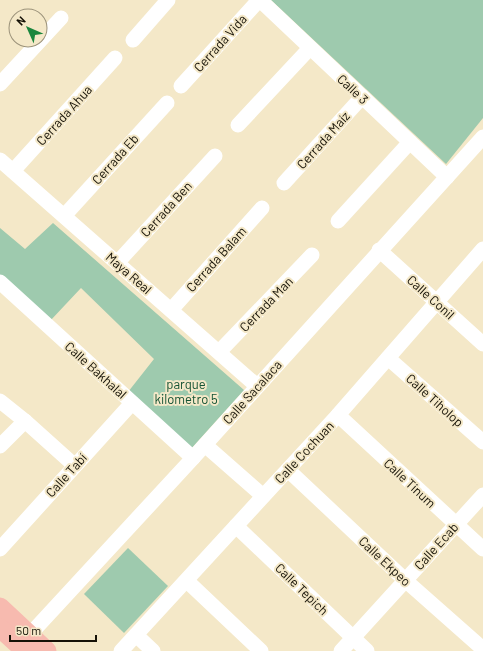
<svg xmlns="http://www.w3.org/2000/svg" width="483" height="651" viewBox="0 0 483 651" font-family="Barlow,sans-serif">
<style>
.green{fill:#9ecaae}
.lines{fill:none;stroke-linecap:round;stroke-linejoin:round}
.minor{stroke:#fff;stroke-width:15}
.major{stroke:#f7baaf;stroke-width:19}
.labels{text-anchor:middle;stroke-width:4;stroke-linejoin:round;paint-order:stroke}
.street-label{font-size:13px;fill:#151106;stroke:#f4e8c8}
.park-label{font-size:13px;fill:#135233;stroke:#f4e8c8}
</style>
<rect width="100%" height="100%" fill="#f4e8c8"/>
<g class="green">
<path d="M271,0h212v118l-37,46z"/>
<path d="M53,223l191,167 -54,60 -62,-58 26,-33 -73,-71 -31,33 -50,-45v-48l25,21z"/>
<path d="M128,548l40,38 -44,47 -40,-39z"/>
</g>
<g class="lines">
<g class="minor">
<path d="M260,0l187,177"/>
<path d="M133,40l35,-40"/>
<path d="M0,84l61,-66"/>
<path d="M181,86l78,-86"/>
<path d="M238,125l72,-77"/>
<path d="M0,160l257,226"/>
<path d="M13,171l102,-113"/>
<path d="M284,183l78,-86"/>
<path d="M64,216l103,-113"/>
<path d="M338,221l72,-79"/>
<path d="M379,250l104,94"/>
<path d="M117,263l98,-107"/>
<path d="M0,282l193,176"/>
<path d="M171,310l91,-102"/>
<path d="M219,352l93,-97"/>
<path d="M388,358l95,84"/>
<path d="M0,401l25,20 49,44"/>
<path d="M338,415l145,134"/>
<path d="M205,445l58,51"/>
<path d="M0,446l25,-25"/>
<path d="M288,470l117,110 78,69"/>
<path d="M236,526l131,125"/>
<path d="M0,549l132,-146"/>
<path d="M187,581l74,70"/>
<path d="M136,635l17,16"/>
<path d="M23,642l170,-184 290,-321"/>
<path d="M121,651l217,-236 145,-166"/>
<path d="M341,651l142,-156"/>
</g>
<g class="major">
<path d="M0,607l47,44"/>
<path d="M0,628l25,23"/>
</g>
</g>
<g class="labels">
<g class="street-label">
<text transform="translate(220 43) rotate(-48)" y="5">Cerrada Vida</text>
<text transform="translate(353 89) rotate(43)" y="5">Calle 3</text>
<text transform="translate(64 115) rotate(-48)" y="5">Cerrada Ahua</text>
<text transform="translate(323 140) rotate(-48)" y="5">Cerrada Maíz</text>
<text transform="translate(115 159) rotate(-48)" y="5">Cerrada Eb</text>
<text transform="translate(166 209) rotate(-48)" y="5">Cerrada Ben</text>
<text transform="translate(216 259) rotate(-48)" y="5">Cerrada Balam</text>
<text transform="translate(129 273) rotate(41)" y="5">Maya Real</text>
<text transform="translate(431 297) rotate(42)" y="5">Calle Conil</text>
<text transform="translate(266 304) rotate(-46)" y="5">Cerrada Man</text>
<text transform="translate(96 370) rotate(42)" y="5">Calle Bakhalal</text>
<text transform="translate(252 392) rotate(-48)" y="5">Calle Sacalaca</text>
<text transform="translate(435 400) rotate(42)" y="5">Calle Tiholop</text>
<text transform="translate(304 452) rotate(-47)" y="5">Calle Cochuan</text>
<text transform="translate(66 475) rotate(-48)" y="5">Calle Tabí</text>
<text transform="translate(410 483) rotate(43)" y="5">Calle Tinum</text>
<text transform="translate(436 546) rotate(-48)" y="5">Calle Ecab</text>
<text transform="translate(385 561) rotate(43)" y="5">Calle Ekpeo</text>
<text transform="translate(302 589) rotate(44)" y="5">Calle Tepich</text>
</g>
<g class="park-label">
<text x="186" y="389">parque<tspan x="186" dy="15">kilometro 5</tspan></text>
</g>
</g>
<g transform="translate(28 28) rotate(315)"><circle r="19" fill="#f4e8c8" stroke="#9b927a"/>
<path d="M0-3L7 15L0 10L-7 15Z" fill="#1b863d"/>
<text y="-6" font-size="11" font-weight="bold" text-anchor="middle" fill="#151106">N</text>
</g>
<path d="M10 635v6h86v-6" fill="none" stroke="#151106" stroke-width="2"/>
<text x="16" y="635" font-size="12" fill="#151106" stroke="#f4e8c8" stroke-width="3" paint-order="stroke">50 m</text>
</svg>
